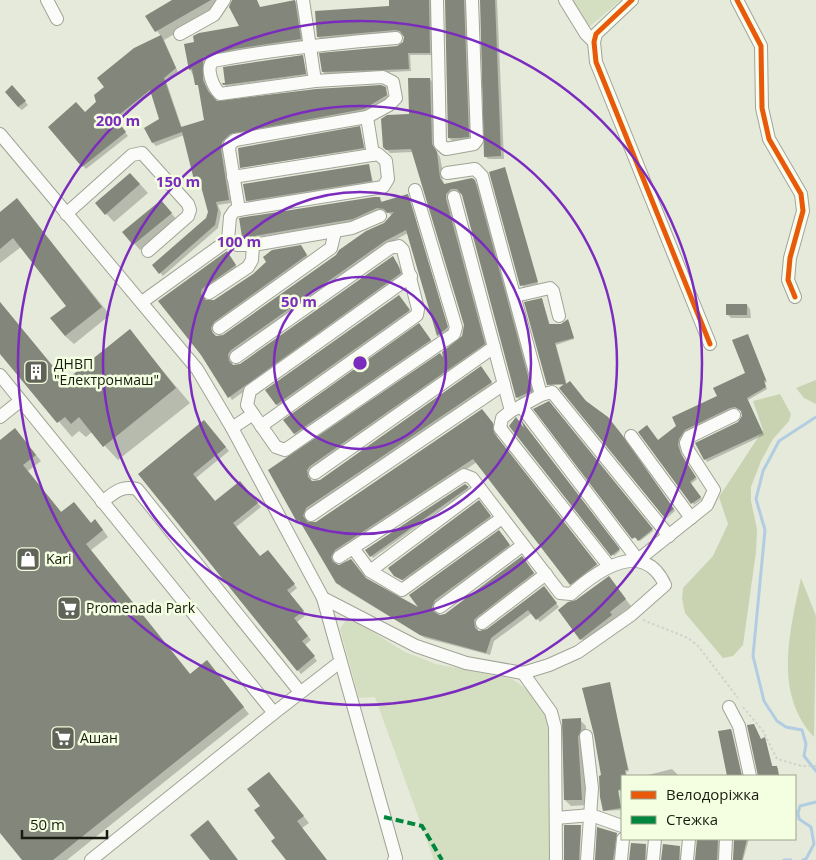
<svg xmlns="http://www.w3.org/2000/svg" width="816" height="860" viewBox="0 0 816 860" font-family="'Open Sans',sans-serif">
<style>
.green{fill:#d4dec0}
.forest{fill:#c9d3b2}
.shadow{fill:#0003}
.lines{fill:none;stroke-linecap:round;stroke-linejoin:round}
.stream{stroke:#b2cde2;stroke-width:3}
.building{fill:#83867a}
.minor-casing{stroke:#a0a497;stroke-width:14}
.path{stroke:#d1d2ce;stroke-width:2;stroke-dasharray:2.5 2.5;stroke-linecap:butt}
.minor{stroke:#fbfcf9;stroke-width:12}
.quiet{stroke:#00873e;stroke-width:4;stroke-dasharray:8 4;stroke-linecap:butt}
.cycleway-casing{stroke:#f4fee0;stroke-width:8}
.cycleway{stroke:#e8590c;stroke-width:5}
.ring{fill:none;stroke:#7b2cbf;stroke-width:2.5}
.labels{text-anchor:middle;stroke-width:5;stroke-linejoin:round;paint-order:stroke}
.poi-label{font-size:14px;fill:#181b10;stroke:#f4fee0;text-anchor:start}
.centre{fill:#7b2cbf;stroke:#f4fee0;stroke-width:2.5}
.ring-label{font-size:15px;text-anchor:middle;font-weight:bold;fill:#7b2cbf;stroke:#f4fee0;stroke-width:5;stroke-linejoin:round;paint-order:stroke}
</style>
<rect width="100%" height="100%" fill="#e5eada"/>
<g class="green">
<path d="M563,0h58l-38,32z"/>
<path d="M346,620h7l52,32 31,12 76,15 17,12 18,26 3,45 -1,98h-115l-59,-163 -16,1 -19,-69z"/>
</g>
<g class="forest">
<path d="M816,380v24l-12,-6 -8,-10z"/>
<path d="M780,394l11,20 -2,7 -16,18 -12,22 -10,26v14l6,28 -1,23 -13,93 -10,11 -10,2 -38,-45 -3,-15 1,-10 30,-32 15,-32 -9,-27 44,-67 -10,-29z"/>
<path d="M801,578l15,38 -2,121c-41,-44 -24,-106 -13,-159z"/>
</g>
<g class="shadow">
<path d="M175,0h53l-3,5 -61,35 14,32 -12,9 16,47 24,-7 -7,-33 -9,-19 -4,-24 55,-18 54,-26 3,3 5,38 -65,9 -33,8v24l10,18 6,2 164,-15 4,10 -22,14 -142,33 -2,9 8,49 -13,2 3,8 -3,15 -55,48 -9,-10 54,-48 1,-6 -8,-31 -6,-2 -11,-44 -28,11 -3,-3 8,-24 -9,-26 -36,28 12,15 -42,33 -37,-42 36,-14 76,-77 -15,-19z"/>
<path d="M390,0h43l-1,55h-22l1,16 -85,4 -3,-3 74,-25 7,-4 1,-6 -6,-5 -78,7 -3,-2 73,-30z"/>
<path d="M446,0h22l3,139 -19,2 -3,-3z"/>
<path d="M481,0h16l7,159h-16l-2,-2z"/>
<path d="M303,57l4,18 -81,11 -2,-2z"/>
<path d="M430,79l3,4 2,66 5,8 3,16 -1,6 3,6 27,-6 6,6 56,209 -14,6 -3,-3 -54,-203 -8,-2 -6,6v5l38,144 -177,127 1,8 9,-1 164,-110 10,15 -184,126 -4,8 2,4 8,-1 169,-109 11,13 1,11 103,130 -26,19 -97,-125 -142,96v6l88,47 80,-76 9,14 -74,55 -2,10 4,2 5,-1 80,-54 12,16 -60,47 1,8 9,-1 60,-40 12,16 -19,15 -8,-9 -38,28 -4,14 -65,-17 -84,-51 -39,-63 -4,-3 -28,-50 175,-111 18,-23 2,-12 -52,-173 -23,1 -6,-6 27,-32z"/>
<path d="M16,91l12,14 -6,5 -4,-3z"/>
<path d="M360,128l5,21 -124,18z"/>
<path d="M369,165l4,17 -125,20 -1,-2z"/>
<path d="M505,169l33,115 -15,3 -33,-115z"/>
<path d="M138,182l10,11 -34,29 -18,-19z"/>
<path d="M407,196l3,3 39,133 -8,6 -3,-3 -30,-102 -20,11 -157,113 2,9 8,-1 152,-107 8,11 2,8 -171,123 -30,-46 -42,-53 67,-49 11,17 -34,23 -1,6 3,4 8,-1 87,-55 8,12 -92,67 -4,7 1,4h10l160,-112 8,-8 -4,-4 -7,-1 -25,10 -110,18 -2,-3 135,-38 4,5z"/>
<path d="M17,200l93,115 -36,29 -9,-8 3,-30 -47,-59 -21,16v-49z"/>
<path d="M167,208l10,12 -37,30 -16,-18z"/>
<path d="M400,298l10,14 -132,94 -1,-1 -10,-15z"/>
<path d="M542,300l8,25h12l7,-3 5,17 -18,6 11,40 42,35 66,91 -8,7 -106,-130 4,-3 -17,-1z"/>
<path d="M0,302l66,80 63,-51 61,72 -72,57 -26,-28 -6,5 -7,-6 -7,6 -72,-85z"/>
<path d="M747,305l3,4 1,9h-20l-4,-4z"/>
<path d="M421,326l11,16 -136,93 -2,-1z"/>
<path d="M749,338l18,44 -2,1 2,6 -19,11 16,35 -57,27 -10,-18 42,-21 4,-7 -1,-5 -4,-3 -5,1 -46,23 -7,10v6l3,9 14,22 -6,5 11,15 -8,6 -36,-64 89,-67z"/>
<path d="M549,403l104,128 -13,10 -3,-3h-4l-98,-129z"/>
<path d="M516,419l10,13 -2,-7 96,126 -6,5 -104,-130z"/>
<path d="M208,425l21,26 -33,27 20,24 28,-16 17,21 -25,20 24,31 11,-3 26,33 -7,6 16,21 -9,7 14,18 -6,5 12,16 -16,13 -162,-200z"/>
<path d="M21,436l20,25 -13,10 34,42 39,14 7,10 -17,13 100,125 22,-7 36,46 -182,146h-44l-23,-29v-389z"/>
<path d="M467,486l2,3 -96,69 -7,-8z"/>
<path d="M478,502l13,16 -87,63 -7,-4z"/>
<path d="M609,578l22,28 -16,12 2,4 -30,23 -6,-6 -5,-37z"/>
<path d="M609,683l20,88 -3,1 1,4h-5v15h-3l2,19 -17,1 -4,-34 2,-1z"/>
<path d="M580,720l6,6 1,79 -16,1 -6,-6z"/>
<path d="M730,729l2,2 10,45h-14l-9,-44z"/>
<path d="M765,739l8,29h5l1,8h-20l2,-36z"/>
<path d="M672,769l7,7h-31v-1z"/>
<path d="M269,773l40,50 -7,5 25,32h-40l-26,-54z"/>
<path d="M581,826l-1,34h-15z"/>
<path d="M617,834l1,2 -4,24h-18z"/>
<path d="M698,839l21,2v19h-23z"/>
<path d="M734,839h15l-6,21h-9z"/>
<path d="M646,845l1,15h-17z"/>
<path d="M680,847l1,13h-19z"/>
</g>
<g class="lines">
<g class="stream">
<path d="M816,417l-37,24 -16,30 -7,28 9,31 -12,126 11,45 13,20 9,6 16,3 4,14 -2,12 12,15"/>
<path d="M784,860h7"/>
<path d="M803,860l3,-1 8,-15 -3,-17 -12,-8 -1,-6 2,-7 16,-4"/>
</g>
</g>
<g class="building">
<path d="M172,0h39l-56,32 -10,-16z"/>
<path d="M232,0h25l3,7 35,-7 6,39 -66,10 -32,8v23l5,11 9,10 99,-12 65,-4 5,2 1,8 -23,14 -134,25 -8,8 -1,8 8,50 -13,2 2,8 -3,15 -56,49 -7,-9 54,-47 2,-6 -9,-33 -5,1 -12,-48 -30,11 -8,-15 15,-9 -9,-29 -35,28 11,14 -44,35 -34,-40 28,-25 9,10 11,-10 -2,-7 10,-8 -7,-9 37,-30 27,-13 15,33 -12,10 17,49 23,-7 -6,-35h-3l-3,-16 -3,1 -5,-26 10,-2 -1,-6 6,-3 40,-7 -10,-19z"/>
<path d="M389,0h40l1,53h-22l1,16 -87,3 -3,-19 78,-7 6,-4 1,-5 -4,-6 -5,-1 -78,7 -2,-26 74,-5z"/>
<path d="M445,0h19l5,137 -9,1h-12z"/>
<path d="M480,0h15l6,156 -17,1z"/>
<path d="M303,55l3,19 -83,11 -1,-2h3l-2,-16z"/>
<path d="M408,78h22l2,66 5,8 3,26 4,6 28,-6 3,2 57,211 -16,7 -54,-203 -5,-6h-6l-5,5v5l39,145 -175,122 -3,4 1,7 4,4 8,-1 161,-114 11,16 -186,126 -3,8 5,6h8l166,-113 11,14 1,10 103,131 -27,21 -97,-126 -138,91 -4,7 2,5 6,3 12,-6 15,19 52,29 -9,-12 90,-65 11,15 -75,55 -3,7 2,5 6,3 5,-1 77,-58 12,17 -57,44 -3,3 1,8 4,3 8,-2 57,-43 13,17 -21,17 -8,-10 -37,28 -5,15 -66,-18 -84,-52 -37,-63 -2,2 -29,-52 172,-117 3,4 -1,-5 20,-16 2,-11 -53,-176 -25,1 -3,-3 -2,-28 6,-4 22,-1z"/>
<path d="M12,85l14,16 -8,6 -13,-15z"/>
<path d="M360,126l4,22 -124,20 -2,-20z"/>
<path d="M369,164l3,17 -126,20 -3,-17z"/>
<path d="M505,167l33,115 -18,4 -31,-114z"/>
<path d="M130,173l10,11 -35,31 -10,-12z"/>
<path d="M408,194l40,133 -11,9 -31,-106 -21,11 -154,109 -3,4 1,7 4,4 7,-1 153,-108 5,9 3,8 -173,125 -27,-43 -43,-54 69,-50 9,14 -34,24 -1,5 5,6h8l39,-26 13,-12 -3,-5 9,-7 29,-5 6,10 -93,67 -3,6 1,4 4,4 7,-1 113,-80 3,-5 27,-19 18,-8 10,-11 -7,1 -3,-4 -7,-1 -24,11 -105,18h-6l-3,-19 135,-21h6l1,5z"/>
<path d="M17,198l85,109 -37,29 -15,-18 16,-12 -53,-68 -13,11v-37z"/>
<path d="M161,200l11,13 -39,32 -11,-13z"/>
<path d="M399,295l11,15 -134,95 -11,-15z"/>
<path d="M542,298l7,26h12l7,-5 6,19 -19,5 11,41 4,-3 16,20 22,16 15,19 51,73 -10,8 -105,-129 5,-4 -17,1 -23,-83z"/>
<path d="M0,302l65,79 65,-52 46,59 -73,59 -24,-30 -8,7 -6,-7 -8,6 -57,-69z"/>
<rect x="726" y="304" width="21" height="11"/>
<path d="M419,323l12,17 -137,94 -11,-14z"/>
<path d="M748,334l18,46 -2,1 2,6 -19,11 16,35 -59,27 -9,-17 43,-21 4,-6 -1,-5 -6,-4 -5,1 -45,22 -6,9 -1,6 3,9 15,23 -6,5 11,15 -10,7 -53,-72 9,-7 11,15 18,-14 -4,-9 45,-21 -4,-8 32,-15 -13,-33z"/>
<path d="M549,401l104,128 -15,12 -3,-4 -3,2 -99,-130z"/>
<path d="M516,417l8,11 -3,-8 99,129 -9,7 -102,-130z"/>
<path d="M204,420l22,27 -33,27 22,27 25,-20 18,22 -25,20 27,33 8,-6 27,34 -8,6 17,21 -10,7 14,18 -6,5 13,15 -18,15 -159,-197z"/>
<path d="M15,428l21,27 -13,10 38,47 13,-10 17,21 4,-4 8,11 -17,14 104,130 17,-14 37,47 -191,153h-31l-22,-27v-393z"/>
<path d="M465,484l4,3 -99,70 -5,-7z"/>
<path d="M479,500l12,16 -89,64 -8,-4 -6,-8z"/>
<path d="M609,576l17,23 -16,13 2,3 -32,25 -22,-30 10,-8 8,-2z"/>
<path d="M610,682l18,88h-3l1,6h-4v13l-4,1 3,18 -18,3 -3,-14 -1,-21 2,-1 -7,-40 -12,-47z"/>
<path d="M581,718v12l-3,7 4,63h-18l-2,-81z"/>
<path d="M754,724l7,15 4,-2 7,29h5l2,10h-21l-11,-51z"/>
<path d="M731,729l11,47h-15l-9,-45z"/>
<path d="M269,772l35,44 -7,5 30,39h-41l-15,-19 4,-3 -21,-28 6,-4 -13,-17z"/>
<path d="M208,820l30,40h-28l-20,-25z"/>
<path d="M564,825h17l-2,35h-15z"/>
<path d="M597,827l20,6 -4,27h-18z"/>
<path d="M697,839h21l-1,21h-22z"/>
<path d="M734,839h13l-5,21h-9z"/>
<path d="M631,843l15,1 -1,16h-16z"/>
<path d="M663,844l17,2 -1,14h-18z"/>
</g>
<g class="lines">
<g class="minor-casing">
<g id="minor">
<path d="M47,0l10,19"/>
<path d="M303,0l12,81"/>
<path d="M437,0l3,144 6,5 28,-5 3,-4 -5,-140"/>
<path d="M565,0l21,34 8,8"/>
<path d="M632,0l-36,34 -2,8 2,20 114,282"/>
<path d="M737,0l24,46 1,62 7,31 32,55 2,17 -13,47 -2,22 7,17"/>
<path d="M180,34l34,-19 10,-15"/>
<path d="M367,117l6,38"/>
<path d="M0,134l197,235 35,59 91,170 93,48 50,17 57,10 26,-8 29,-13 53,-37 34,-30c-21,-47 -67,-15 -94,9l-11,-1 -88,-115 -8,-3 -125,82"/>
<path d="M447,173l28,-4 7,7 59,219 -20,11"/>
<path d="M233,177l145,-23 8,7 2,18 -5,8 -144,23"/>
<path d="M454,197l57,214 10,-5 117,154 69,-55 7,-15 -26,-40 -2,-7 3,-6 45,-22"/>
<path d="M66,214l66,-59 10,-2 46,51 2,6 -2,6 -40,35"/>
<path d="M228,240l9,5h16l99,-17 28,-12"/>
<path d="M209,293l39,-26 4,-7 1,-15"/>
<path d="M515,296l35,-8 3,3 6,25"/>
<path d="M142,302l86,-62 2,-23 4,-6 5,-1 -10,-61 1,-5 5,-4 132,-23 22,-12 7,-7 -3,-16 -10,-5 -68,4 -95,13c-7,-7 -15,-26 -7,-33 61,-12 122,-18 183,-23"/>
<path d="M219,328l112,-80 4,-16"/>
<path d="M236,357l154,-109 9,-2 4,4 15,59 -1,6 -156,111"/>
<path d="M0,375l274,338 -183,147"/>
<path d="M541,395l11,-3 117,144"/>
<path d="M511,411l-9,7 -2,10 109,138"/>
<path d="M253,414l-6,-9 3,-14 161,-115"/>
<path d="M0,417l20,-16"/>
<path d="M232,428l21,-14 23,33 9,3 169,-116 2,-7 -41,-137"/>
<path d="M631,436l60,82"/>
<path d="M315,473l179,-126"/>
<path d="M102,502c12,-9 19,-17 35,-13l163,203"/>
<path d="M311,515l193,-131"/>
<path d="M353,548l17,23 32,19 100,-72"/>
<path d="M370,571l110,-82"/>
<path d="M323,598l73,260 -2,2"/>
<path d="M440,607l83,-62"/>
<path d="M482,623l64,-49"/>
<path d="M523,673l28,39 4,15 1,133"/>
<path d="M729,707l10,19 11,50"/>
<path d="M274,713l66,-51"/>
<path d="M586,736l6,52 -5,72"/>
<path d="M556,818l35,-3 31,11"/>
<path d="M621,860l2,-21"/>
<path d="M653,860l2,-21"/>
<path d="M687,860l2,-21"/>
<path d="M725,860l1,-21"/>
</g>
</g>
<g class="path">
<path d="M643,620l45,18 10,8 40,52"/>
<path d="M743,707l20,24 14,28 25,7h14"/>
</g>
<use href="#minor" class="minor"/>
<path class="quiet" d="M384,817l38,9 20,34"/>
<g class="cycleway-casing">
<g id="cycleway">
<path d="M632,0l-36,34 -2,8 2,20 114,282"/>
<path d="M737,0l24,46 1,62 7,31 32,55 2,17 -13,47 -2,22 7,17"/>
</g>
</g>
<use href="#cycleway" class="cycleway"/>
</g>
<g class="ring">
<circle cx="360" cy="363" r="86"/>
<circle cx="360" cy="363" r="171"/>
<circle cx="360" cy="363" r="257"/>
<circle cx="360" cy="363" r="342"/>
</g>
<defs>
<g id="building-square" transform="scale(1.25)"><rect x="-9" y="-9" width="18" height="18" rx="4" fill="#606357" stroke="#f4fee0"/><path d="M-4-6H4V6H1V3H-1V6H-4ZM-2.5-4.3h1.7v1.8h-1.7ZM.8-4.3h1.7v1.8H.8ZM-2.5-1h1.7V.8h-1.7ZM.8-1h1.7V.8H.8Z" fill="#fff"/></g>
<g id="shop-square" transform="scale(1.25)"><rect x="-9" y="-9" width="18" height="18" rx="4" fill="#606357" stroke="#f4fee0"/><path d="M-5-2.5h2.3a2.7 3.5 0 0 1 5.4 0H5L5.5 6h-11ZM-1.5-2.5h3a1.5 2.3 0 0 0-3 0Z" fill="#fff"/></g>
<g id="supermarket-square" transform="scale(1.25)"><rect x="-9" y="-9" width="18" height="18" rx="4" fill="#606357" stroke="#f4fee0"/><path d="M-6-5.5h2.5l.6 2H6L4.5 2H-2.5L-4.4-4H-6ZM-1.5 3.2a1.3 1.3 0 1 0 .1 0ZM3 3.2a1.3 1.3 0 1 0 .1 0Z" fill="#fff"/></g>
</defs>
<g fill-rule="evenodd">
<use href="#building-square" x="36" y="372"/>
<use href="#shop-square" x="28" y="559"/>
<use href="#supermarket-square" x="69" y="608"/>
<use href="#supermarket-square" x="63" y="738"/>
</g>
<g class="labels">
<g class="poi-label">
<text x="54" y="369">ДНВП<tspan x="54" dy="16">"Електронмаш"</tspan></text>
<text x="46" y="564">Kari</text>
<text x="86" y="613">Promenada Park</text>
<text x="80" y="743">Ашан</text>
</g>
</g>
<circle cx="360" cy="363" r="8" class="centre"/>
<g class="ring-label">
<text x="118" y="126">200 m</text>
<text x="178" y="187">150 m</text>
<text x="239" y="247">100 m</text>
<text x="299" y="307">50 m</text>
</g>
<rect x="621" y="775" width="175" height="65" fill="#f4fee0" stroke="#9ca38d"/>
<rect x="631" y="791" width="25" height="8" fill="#e8590c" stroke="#9ca38d"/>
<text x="666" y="800" font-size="15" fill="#181b10">Велодоріжка</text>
<rect x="631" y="816" width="25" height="8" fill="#00873e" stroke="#9ca38d"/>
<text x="666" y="825" font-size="15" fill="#181b10">Стежка</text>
<path d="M22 830v8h85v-8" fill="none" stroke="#181b10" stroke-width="2.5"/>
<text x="30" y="830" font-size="15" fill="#181b10" stroke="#f4fee0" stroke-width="4" paint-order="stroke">50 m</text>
</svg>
